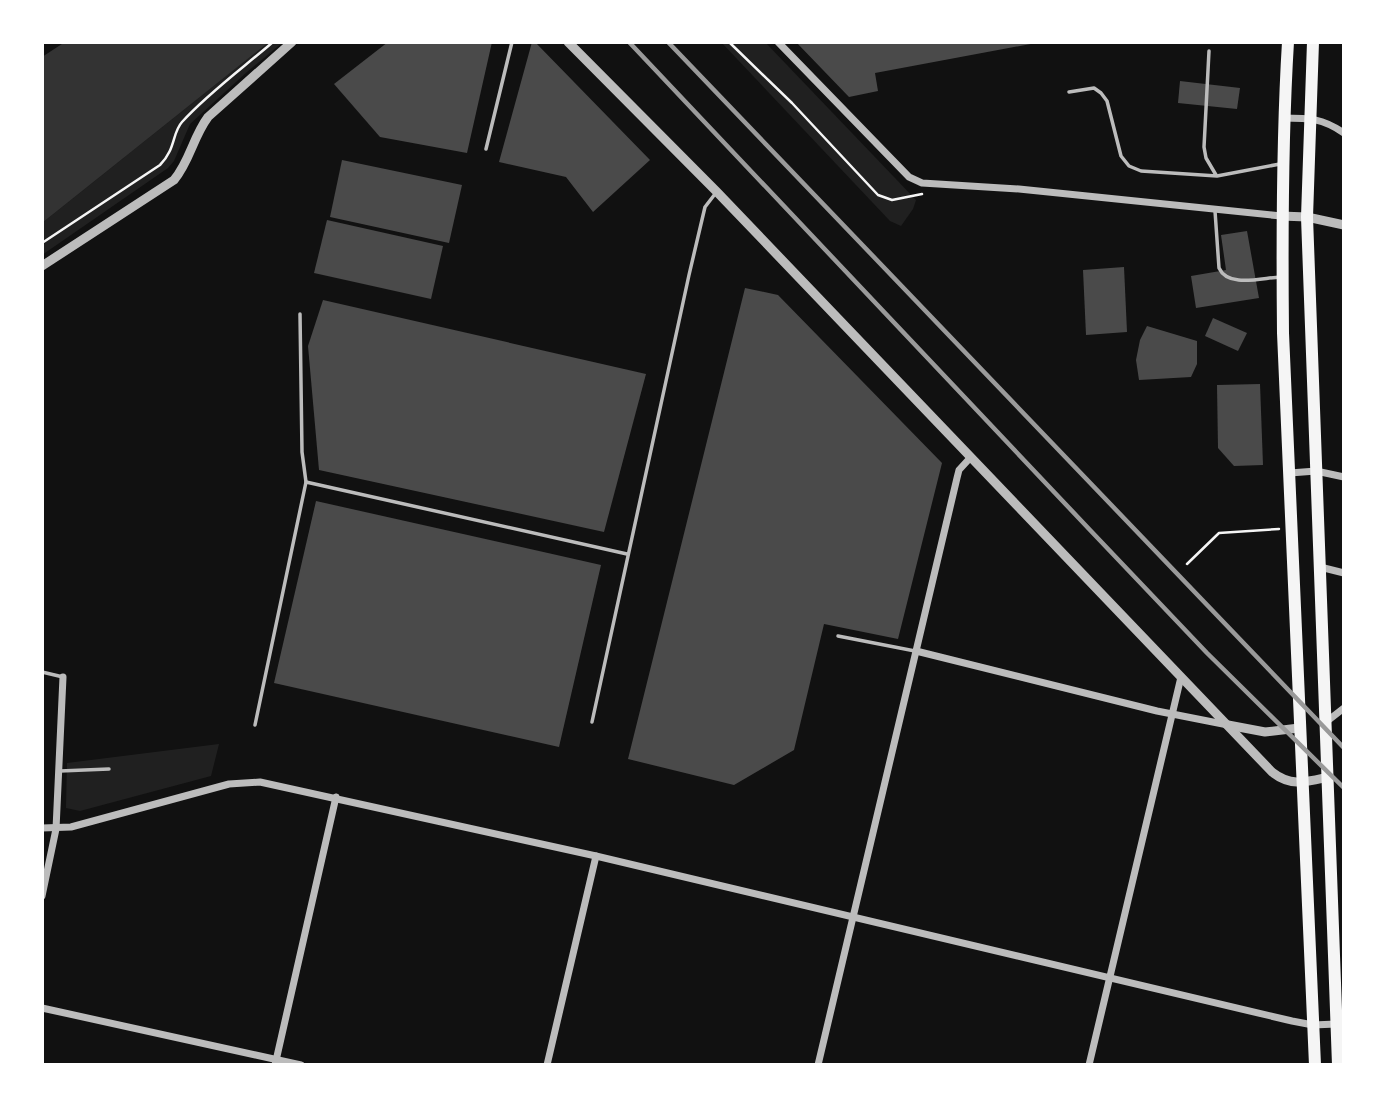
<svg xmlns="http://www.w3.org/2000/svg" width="1386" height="1107" viewBox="0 0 1386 1107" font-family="'Nunito Sans',sans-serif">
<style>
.green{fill:#202020}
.water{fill:#333}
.building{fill:#4a4a4a}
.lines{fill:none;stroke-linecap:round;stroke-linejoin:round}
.path{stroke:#f5f5f5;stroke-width:2.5}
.service{stroke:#bcbcbc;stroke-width:3.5}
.minor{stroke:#bcbcbc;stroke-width:7}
.tertiary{stroke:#bcbcbc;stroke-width:9}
.primary{stroke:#f5f5f5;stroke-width:12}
.rail{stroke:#9a9a9a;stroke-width:4.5}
</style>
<rect width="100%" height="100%" fill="#111"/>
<g class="green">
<path d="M269,42h14l-36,30 -57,52 -16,37 -6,7 -126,87v-32z"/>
<path d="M721,42h44l151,158 -3,9 -12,17 -11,-5z"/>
<path d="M219,744l-8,32 -131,35 -14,-3 1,-45z"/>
</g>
<path class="water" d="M65,42h204l-227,181v-166z"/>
<g class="building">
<path d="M388,42h104l-25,111 -87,-16 -46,-53z"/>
<path d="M532,42h3l115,118 -57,52 -27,-35 -67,-15z"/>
<path d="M796,42h240v1l-161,30 3,18 -29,6z"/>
<path d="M1180,81l60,7 -3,21 -59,-6z"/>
<path d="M342,160l120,25 -13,58 -119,-26z"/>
<path d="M327,220l116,26 -12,53 -117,-26z"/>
<path d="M1247,231l12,67 -63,10 -5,-32 35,-6 -5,-35z"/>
<path d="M1124,267l3,65 -41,3 -3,-65z"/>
<path d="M745,288l33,7 164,168 -44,176 -74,-15 -30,126 -60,35 -106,-26z"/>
<path d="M323,300l323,74 -42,158 -285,-62 -11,-124z"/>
<path d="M1213,318l34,15 -9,18 -33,-15z"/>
<path d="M1147,326l50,15v23l-6,13 -52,3 -3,-20 4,-20z"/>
<path d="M1260,384l3,81 -29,1 -16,-18 -1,-63z"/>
<path d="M316,501l285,64 -42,182 -285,-64z"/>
</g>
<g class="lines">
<g class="path">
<path d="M729,42l63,61 86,92 14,5 30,-6"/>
<path d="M42,243l118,-78c16,-16 12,-32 22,-43 25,-28 62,-55 91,-80"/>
<path d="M1187,564l32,-31 60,-4"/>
</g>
<g class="service">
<path d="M1209,51l-5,96 2,11 10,17"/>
<path d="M1069,92l25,-4 7,5 6,8 14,55 8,10 12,5 76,5 63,-12"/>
<path d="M486,149l26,-107"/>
<path d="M1215,211l4,57c9,20 42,10 61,9"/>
<path d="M300,314l2,138 4,30"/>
<path d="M838,636l77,15"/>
<path d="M42,672l21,5"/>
<path d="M592,722l97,-447 16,-68 10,-13"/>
<path d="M255,725l51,-243 321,72"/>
<path d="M60,771l49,-2"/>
</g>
<g class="minor">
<path d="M778,42l131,135 13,6 97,6 262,27"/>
<path d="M1283,118c26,0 39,0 61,15"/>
<path d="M1290,473l26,-2 28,6"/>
<path d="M1320,567l24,6"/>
<path d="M916,651l241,60 71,14"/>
<path d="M1326,722l18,-14"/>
<path d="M42,828l29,-1 158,-43 31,-2 336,74 696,165 21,4 23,-1"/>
<path d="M42,896l14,-67 7,-152"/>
<path d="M42,1008l259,57"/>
<path d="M275,1065l61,-268"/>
<path d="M547,1065l49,-209"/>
<path d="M818,1065l139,-587 2,-8 11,-12"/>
<path d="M1089,1065l92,-388"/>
</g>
<g class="tertiary">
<path d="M568,42l149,150 555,580c19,15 34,10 56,5"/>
<path d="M1281,216l26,1 37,8"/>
<path d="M42,266l132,-86c16,-19 19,-43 34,-63l84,-75"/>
<path d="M1228,725l37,7 34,-4"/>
</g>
<g class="primary">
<path d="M1288,42c-6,97 -6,194 -5,291l32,732"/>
<path d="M1313,42l-6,175 31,848"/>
</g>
<g class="rail">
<path d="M629,42l461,488 117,123 137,135"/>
<path d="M668,42l676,706"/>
</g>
</g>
<rect width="1386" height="1107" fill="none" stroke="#ffffff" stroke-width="88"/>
</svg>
